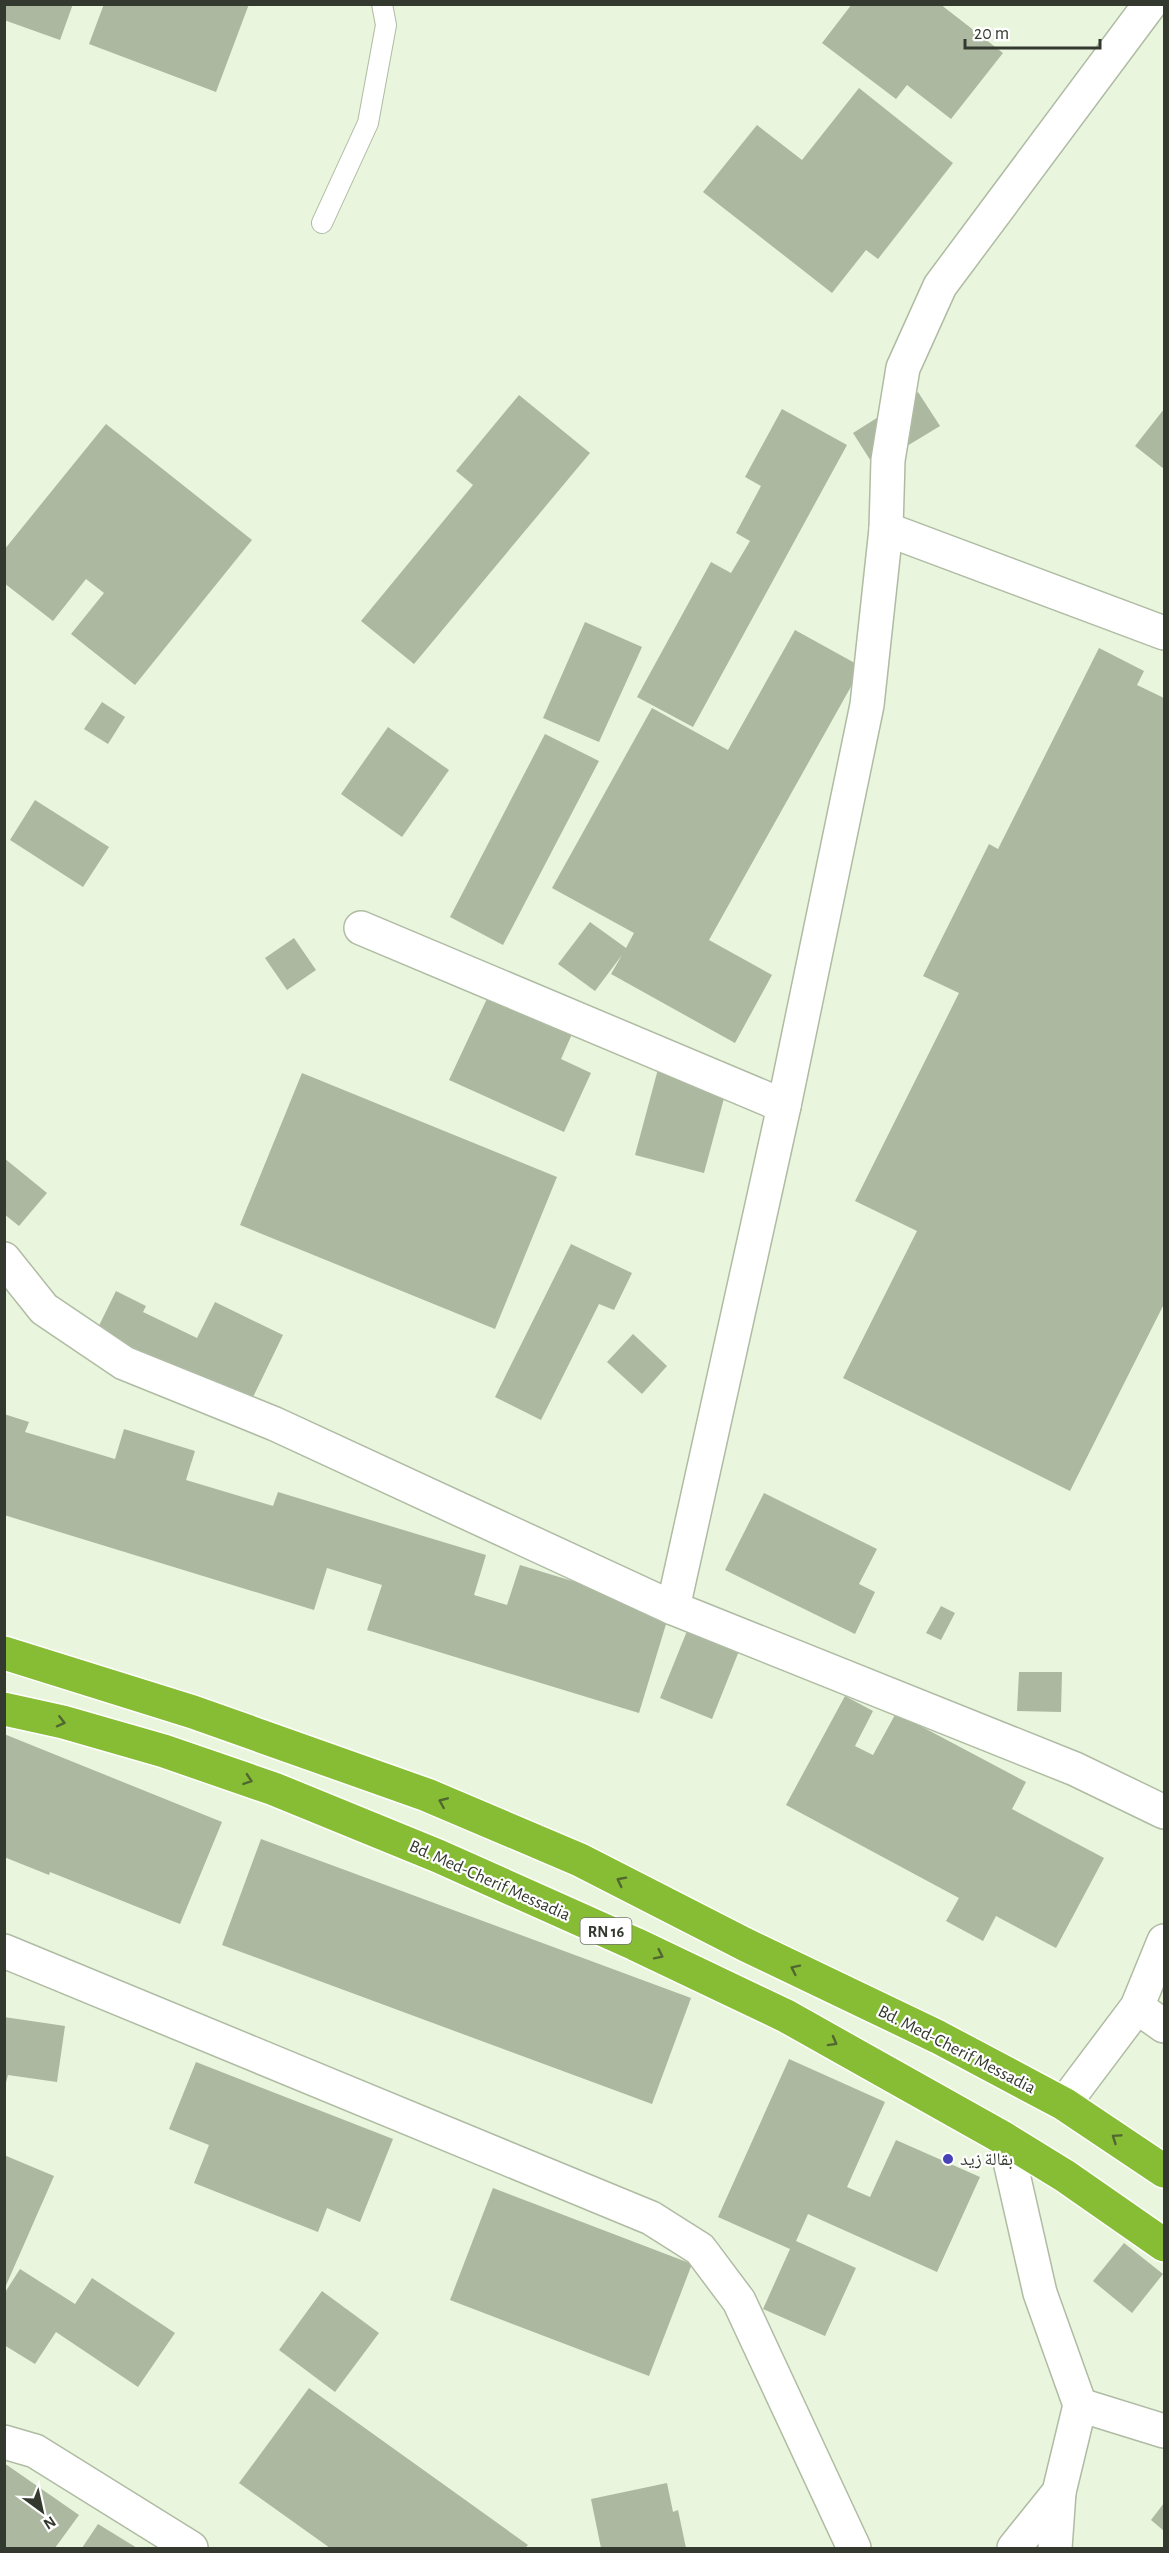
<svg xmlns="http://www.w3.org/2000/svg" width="1169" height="2553" viewBox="0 0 1169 2553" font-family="'Alegreya Sans','Noto Naskh Arabic',sans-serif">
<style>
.building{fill:#acb8a0}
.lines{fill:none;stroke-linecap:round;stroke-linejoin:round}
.lane-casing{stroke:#afbba3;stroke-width:22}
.street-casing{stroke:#afbba3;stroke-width:36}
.highway-casing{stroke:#fff;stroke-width:36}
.lane{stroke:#fff;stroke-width:20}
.street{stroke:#fff;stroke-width:33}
.highway{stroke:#87bd34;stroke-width:33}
.oneway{stroke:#516731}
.poi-dot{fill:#4842b8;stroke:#fff;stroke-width:2}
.labels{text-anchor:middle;stroke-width:4.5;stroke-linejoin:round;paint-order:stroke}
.shield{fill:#fff;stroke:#71746d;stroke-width:1.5}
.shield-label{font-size:16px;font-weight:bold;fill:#34392f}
.street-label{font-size:18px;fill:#34392f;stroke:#fff}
.poi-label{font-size:18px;fill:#34392f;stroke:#fff;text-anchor:start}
</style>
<rect width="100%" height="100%" fill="#e9f5dc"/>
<g class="building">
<path d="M4,4h69l-13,36 -56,-20z"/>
<path d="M104,4h145l-33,88 -127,-48z"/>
<path d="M852,4h88l63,49 -52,66 -44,-34 -11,14 -74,-56z"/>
<path d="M859,88l94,75 -75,96 -12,-9 -34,43 -129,-101 54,-67 45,35z"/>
<path d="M918,392l22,34 -66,40 -21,-33z"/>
<path d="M519,395l71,58 -176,211 -53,-43 112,-136 -17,-14z"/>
<path d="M782,409l65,36 -154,282 -56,-30 74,-135 20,11 19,-32 -14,-8 25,-47 -16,-9z"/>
<path d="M1164,409v60l-29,-23z"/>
<path d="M106,424l146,116 -117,145 -64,-51 33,-41 -18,-14 -33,42 -49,-38v-33z"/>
<path d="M585,622l57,25 -43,95 -56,-24z"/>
<path d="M795,630l67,37 -153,273 63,35 -37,68 -124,-69 11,-19 -27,36 -37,-27 32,-42 36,26 8,-15 -82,-45 100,-180 76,42z"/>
<path d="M1099,648l45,23 -7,14 27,13v606l-94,187 -227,-113 74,-147 -62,-30 104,-208 -36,-17 66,-132 9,5z"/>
<path d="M102,702l23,15 -17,27 -24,-15z"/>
<path d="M388,727l61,43 -47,67 -61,-43z"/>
<path d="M545,734l54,27 -96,184 -53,-28z"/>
<path d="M35,800l74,47 -26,40 -73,-47z"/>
<path d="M294,938l22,32 -29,20 -22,-32z"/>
<path d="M492,988l84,37 -15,34 30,14 -27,59 -115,-52z"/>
<path d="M658,1069l69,18 -23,86 -69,-18z"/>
<path d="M302,1073l255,104 -62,152 -255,-104z"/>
<path d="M4,1158l43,35 -28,33 -15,-12z"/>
<path d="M571,1244l61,29 -18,37 -15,-6 -58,116 -46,-23z"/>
<path d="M116,1291l30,15 -3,6 54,26 18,-36 68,33 -41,85 -153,-74z"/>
<path d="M633,1334l34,32 -25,28 -35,-32z"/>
<path d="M4,1414l25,8 -4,10 90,27 9,-30 71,22 -9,29 87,26 5,-14 208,63 -12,40 33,10 13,-40 150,46 -31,102 -272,-83 15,-45 -55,-17 -13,42 -310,-95z"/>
<path d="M764,1493l113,56 -18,35 16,8 -20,42 -130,-64z"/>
<path d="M941,1606l14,7 -14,27 -15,-7z"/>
<path d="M687,1631l52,20 -27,68 -52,-21z"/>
<path d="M1019,1672h43l-1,40 -44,-1z"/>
<path d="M845,1696l28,15 -18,35 18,9 23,-42 130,69 -14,27 92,49 -48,90 -60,-32 -13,25 -37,-20 13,-23 -173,-93z"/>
<path d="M4,1734l218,88 -42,102 -130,-52 -1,3 -45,-18z"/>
<path d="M261,1839l430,159 -39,106 -430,-159z"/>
<path d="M4,2017l61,9 -8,56 -49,-7 -4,15z"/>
<path d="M789,2059l96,43 -38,85 23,10 26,-57 84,37 -43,95 -129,-58 -12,27 60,27 -31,68 -62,-27 27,-60 -72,-32z"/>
<path d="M196,2062l197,77 -33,83 -33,-14 -9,24 -124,-49 15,-38 -40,-16z"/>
<path d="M4,2155l50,21 -50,114z"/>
<path d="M493,2188l199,76 -43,112 -199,-76z"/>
<path d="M1124,2243l39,31 -31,39 -39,-32z"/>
<path d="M20,2269l55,35 17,-26 83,55 -37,54 -82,-55 -21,32 -31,-19v-51z"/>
<path d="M322,2291l57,42 -44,59 -56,-42z"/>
<path d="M309,2388l219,157 -3,3h-195l-91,-65z"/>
<path d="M4,2463l75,52 -24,33h-51z"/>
<path d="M667,2483l6,29 5,-2 8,38h-85l-10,-49z"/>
<path d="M1164,2503v28l-13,-11z"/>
<path d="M98,2524l39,24h-55z"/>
</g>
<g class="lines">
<g class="lane-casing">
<path id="lane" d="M322,223l46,-100 18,-98 -4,-21"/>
</g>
<g class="street-casing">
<g id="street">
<path d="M886,529l278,104"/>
<path d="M361,928l423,178"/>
<path d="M4,1259l40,50 80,54 151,61 398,184 402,161 89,43"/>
<path d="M673,1608l111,-502 83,-401 19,-176 2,-69 15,-92 37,-82 210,-282"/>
<path d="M4,1951l647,267 49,31 39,52 115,247"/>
<path d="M1137,2007l27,19"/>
<path d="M1064,2104l73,-97 27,-66"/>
<path d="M1005,2139l35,154 40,112 -21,87 -45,56"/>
<path d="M1080,2405l84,26"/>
<path d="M4,2442l31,9 156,97"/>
<path d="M1055,2548l4,-56"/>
</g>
</g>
<g class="highway-casing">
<g id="highway">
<path d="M4,1653l189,59 234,83 153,65 166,85 192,92 126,67 100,67"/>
<path d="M4,1709l59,13 101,29 110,38 164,67 197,88 151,72 219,123 60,37 99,69"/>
</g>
</g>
<use href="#lane" class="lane"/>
<use href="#street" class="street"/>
<use href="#highway" class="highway"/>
</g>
<defs><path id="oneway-chevron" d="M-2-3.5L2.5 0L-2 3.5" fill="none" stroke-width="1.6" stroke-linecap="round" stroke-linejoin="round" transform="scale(1.5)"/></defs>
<g class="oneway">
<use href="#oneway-chevron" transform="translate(61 1722) rotate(14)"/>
<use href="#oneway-chevron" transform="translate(248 1780) rotate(19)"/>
<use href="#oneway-chevron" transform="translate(443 1802) rotate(-157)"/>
<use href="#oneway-chevron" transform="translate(621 1881) rotate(-153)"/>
<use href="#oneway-chevron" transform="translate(659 1955) rotate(26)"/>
<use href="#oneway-chevron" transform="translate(795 1969) rotate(-154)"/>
<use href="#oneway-chevron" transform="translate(833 2042) rotate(29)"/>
<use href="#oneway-chevron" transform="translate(1116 2138) rotate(-146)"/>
</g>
<circle class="poi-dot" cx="948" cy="2159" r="6"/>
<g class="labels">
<rect class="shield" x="580.5" y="1918" width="51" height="26" rx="4.5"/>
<g class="shield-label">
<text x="606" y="1937">RN 16</text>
</g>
<g class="street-label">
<text transform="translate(490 1880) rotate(24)" y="6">Bd. Med-Cherif Messadia</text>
<text transform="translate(957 2049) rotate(27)" y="6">Bd. Med-Cherif Messadia</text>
</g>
<g class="poi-label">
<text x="960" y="2165">بقالة زيد</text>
</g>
</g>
<rect width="1169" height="2553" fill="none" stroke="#34392f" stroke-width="12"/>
<g transform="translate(42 2511) rotate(147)" stroke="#ffffff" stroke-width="4.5" paint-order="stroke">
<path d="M0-4.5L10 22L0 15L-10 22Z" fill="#34392f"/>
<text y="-9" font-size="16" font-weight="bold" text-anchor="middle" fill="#34392f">N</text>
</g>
<path d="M965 39v9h135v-9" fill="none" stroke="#34392f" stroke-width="3"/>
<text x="974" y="39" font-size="18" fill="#34392f" stroke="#ffffff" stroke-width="4.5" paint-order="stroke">20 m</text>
</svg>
